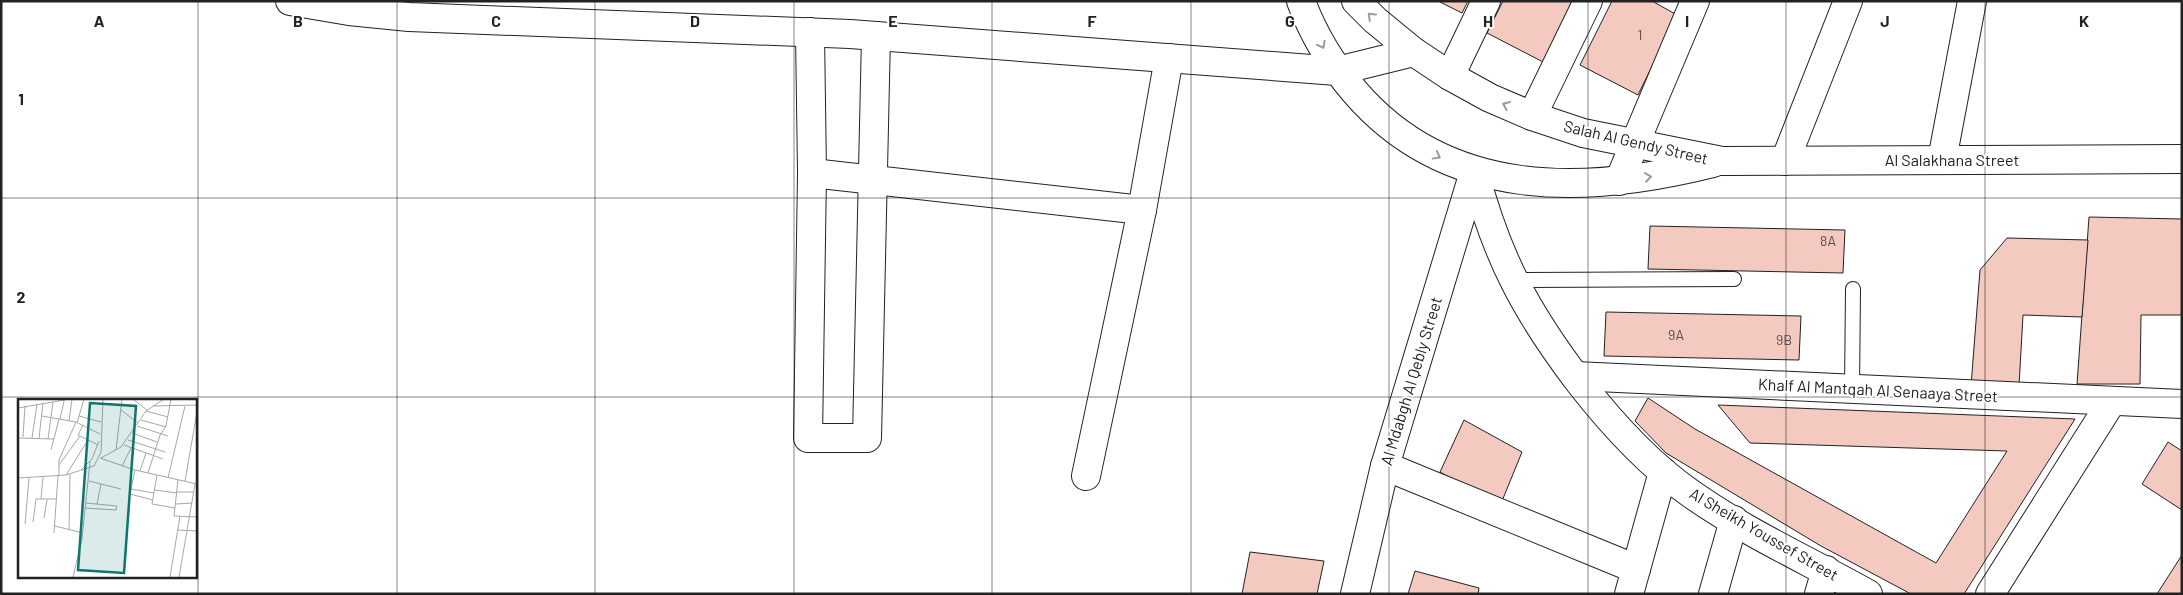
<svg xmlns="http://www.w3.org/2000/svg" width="2183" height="595" viewBox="0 0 2183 595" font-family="Barlow,sans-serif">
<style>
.building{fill:#f3c9c0;stroke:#222}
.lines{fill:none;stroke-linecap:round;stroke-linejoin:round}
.service-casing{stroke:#222;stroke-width:16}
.minor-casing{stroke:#222;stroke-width:30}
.tertiary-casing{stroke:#222;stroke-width:30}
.primary-casing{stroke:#222;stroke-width:30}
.service{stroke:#fff;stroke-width:14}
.minor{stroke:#fff;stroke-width:28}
.tertiary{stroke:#fff;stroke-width:28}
.primary{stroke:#fff;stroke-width:28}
.oneway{stroke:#9c9c9c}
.grid{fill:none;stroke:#222;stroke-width:1;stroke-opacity:0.55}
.labels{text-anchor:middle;stroke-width:4;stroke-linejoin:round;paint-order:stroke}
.number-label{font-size:14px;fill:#564c4a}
.street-label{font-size:16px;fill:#222;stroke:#fff}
.inset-road{fill:none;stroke:#a7a7a7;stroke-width:1}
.view{fill:#0f766e;fill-opacity:0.15;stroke:#0f766e;stroke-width:2.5}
.inset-edge{fill:none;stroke:#222;stroke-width:2.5}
.grid-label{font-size:16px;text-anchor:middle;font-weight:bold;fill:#222;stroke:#fff;stroke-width:4;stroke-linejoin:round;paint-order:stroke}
</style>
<rect width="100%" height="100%" fill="#fff"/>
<g class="building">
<path d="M1438,1h30l-6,12z"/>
<path d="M1503,1h72l-30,62 -58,-30z"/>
<path d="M1612,1h40l25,14 -39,80 -58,-30z"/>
<path d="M2089,217l93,2v96h-41l-1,69h-63z"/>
<path d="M1650,226l195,4 -2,43 -195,-4z"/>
<path d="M2007,238l81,2 -6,77 -59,-2 -4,71h-48l9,-116z"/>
<path d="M1606,312l195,4 -2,44 -195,-4z"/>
<path d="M1648,398l47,31 241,134 71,-112 -257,-8 -32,-38 357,14 -111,175h-53l-90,-48 -155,-93 -31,-32z"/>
<path d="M1464,420l58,32 -22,54 -60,-34z"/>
<path d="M2168,442l14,9v59l-40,-26z"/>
<path d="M1250,552l74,9 -7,33h-75z"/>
<path d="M2182,555v39h-25z"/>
<path d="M1415,571l64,17 -1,6h-70z"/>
</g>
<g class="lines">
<g class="service-casing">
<g id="service">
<path d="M1513,280l221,-1"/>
<path d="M1852,389l1,-100"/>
</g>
</g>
<g class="minor-casing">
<g id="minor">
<path d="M290,1l59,10 60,6 441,17 487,37 77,-19"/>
<path d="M810,32l2,141 -4,265h59l9,-402"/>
<path d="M1450,76l36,-75"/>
<path d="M1532,116l56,-115"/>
<path d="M1942,160l30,-159"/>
<path d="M1785,161l63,-160"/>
<path d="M812,173l330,37"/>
<path d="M1619,181l76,-180"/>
<path d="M1575,376l607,28"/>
<path d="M1385,466l251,103"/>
<path d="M1086,476l56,-266 27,-152"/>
<path d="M1629,594l34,-122"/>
<path d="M1713,594l21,-74"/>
<path d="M1819,594l7,-24"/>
<path d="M1990,594l122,-193"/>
</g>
</g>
<g class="tertiary-casing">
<g id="tertiary">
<path d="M1474,171c23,87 52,141 106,212 32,41 67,80 110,110 55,39 119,68 178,101"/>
<path d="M1355,594l30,-128 89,-294"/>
</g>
</g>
<g class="primary-casing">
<g id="primary">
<path d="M1301,1c12,33 31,64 54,91 93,108 231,103 358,71"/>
<path d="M1356,1l19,19 39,32 36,24 40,22 42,18 51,17 139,28 460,-2"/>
</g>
</g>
<use href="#service" class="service"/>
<use href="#minor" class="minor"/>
<use href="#tertiary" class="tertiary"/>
<use href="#primary" class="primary"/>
</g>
<defs><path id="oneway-chevron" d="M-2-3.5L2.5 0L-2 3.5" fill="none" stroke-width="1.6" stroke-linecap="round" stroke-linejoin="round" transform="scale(1.25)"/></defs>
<g class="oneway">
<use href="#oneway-chevron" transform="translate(1371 16) rotate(-136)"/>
<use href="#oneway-chevron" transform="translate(1322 45) rotate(61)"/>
<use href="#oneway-chevron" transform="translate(1506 105) rotate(-156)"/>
<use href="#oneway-chevron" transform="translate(1437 156) rotate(29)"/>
<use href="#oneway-chevron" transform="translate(1648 177) rotate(-8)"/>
</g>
<path class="grid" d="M198,1v593M397,1v593M595,1v593M794,1v593M992,1v593M1191,1v593M1389,1v593M1588,1v593M1786,1v593M1985,1v593M1,198h2181M1,397h2181"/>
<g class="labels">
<g class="number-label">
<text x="1640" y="40">1</text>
<text x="1828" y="246">8A</text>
<text x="1676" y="340">9A</text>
<text x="1784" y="345">9B</text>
</g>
<g class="street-label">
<text transform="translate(1636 142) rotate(13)" y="6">Salah Al Gendy Street</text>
<text x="1952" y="166">Al Salakhana Street</text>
<text transform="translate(1411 381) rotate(-73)" y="6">Al Mdabgh Al Qebly Street</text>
<text transform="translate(1878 390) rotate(3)" y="6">Khalf Al Mantqah Al Senaaya Street</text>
<text transform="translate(1764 534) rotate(30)" y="6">Al Sheikh Youssef Street</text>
</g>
</g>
<g transform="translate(18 399)">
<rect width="179" height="179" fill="#fff"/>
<path class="inset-road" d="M115,0l14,11M135,7l44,-1M0,9l52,-9M103,11l17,13M128,12l22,6M24,17l34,6 24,12M61,17l22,6M42,20l4,-18M123,21l25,7M51,22l3,-22M59,24l7,-24M65,26l-5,10 20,10M119,27l31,10M114,34l25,9M5,38l2,-31M0,39l36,1M14,39l5,-34M21,39l4,-35M30,40l5,-37M110,41l37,12M106,46l39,14M33,51l8,-31M98,51l6,-51M82,59l35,12 62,14M83,59l20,-11 25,-36 18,-12M41,66l21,-29M104,67l9,-18M63,71l11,-11 7,-18M117,71l-5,24 23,6M122,72l6,-18M130,74l12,-38 6,-9 5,-27M48,76l22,-35M139,76l-5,29 23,4M41,77v-16l17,-38M0,79l48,-3 28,-9 7,-14 2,-53M150,79l17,-72M160,81l-4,36 23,1M71,82l32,8M167,82l12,-69M113,90l23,4M137,91l22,3M159,93h16M23,100l2,-22M79,105l4,-20M158,105l16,-1M67,109l31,2 1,-4 -31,-3M26,119l3,-18M15,123l3,-23h20M7,125l4,-46M37,127l28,7M51,131l1,-56M160,131l19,1M36,134l4,-57M55,178l9,-38 8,-77M152,178l10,-61M161,178l16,-93"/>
<path class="view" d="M72,4l46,3 -12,167 -46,-3z"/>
<rect width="179" height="179" class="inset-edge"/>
</g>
<g class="grid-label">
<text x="99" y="27">A</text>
<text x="298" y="27">B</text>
<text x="496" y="27">C</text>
<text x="695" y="27">D</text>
<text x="893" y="27">E</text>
<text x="1092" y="27">F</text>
<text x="1290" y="27">G</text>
<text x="1488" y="27">H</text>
<text x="1687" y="27">I</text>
<text x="1885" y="27">J</text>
<text x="2084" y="27">K</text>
<text x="21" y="105">1</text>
<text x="21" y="303">2</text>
</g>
<rect width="2183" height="595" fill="none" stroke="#222222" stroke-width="5"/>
</svg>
